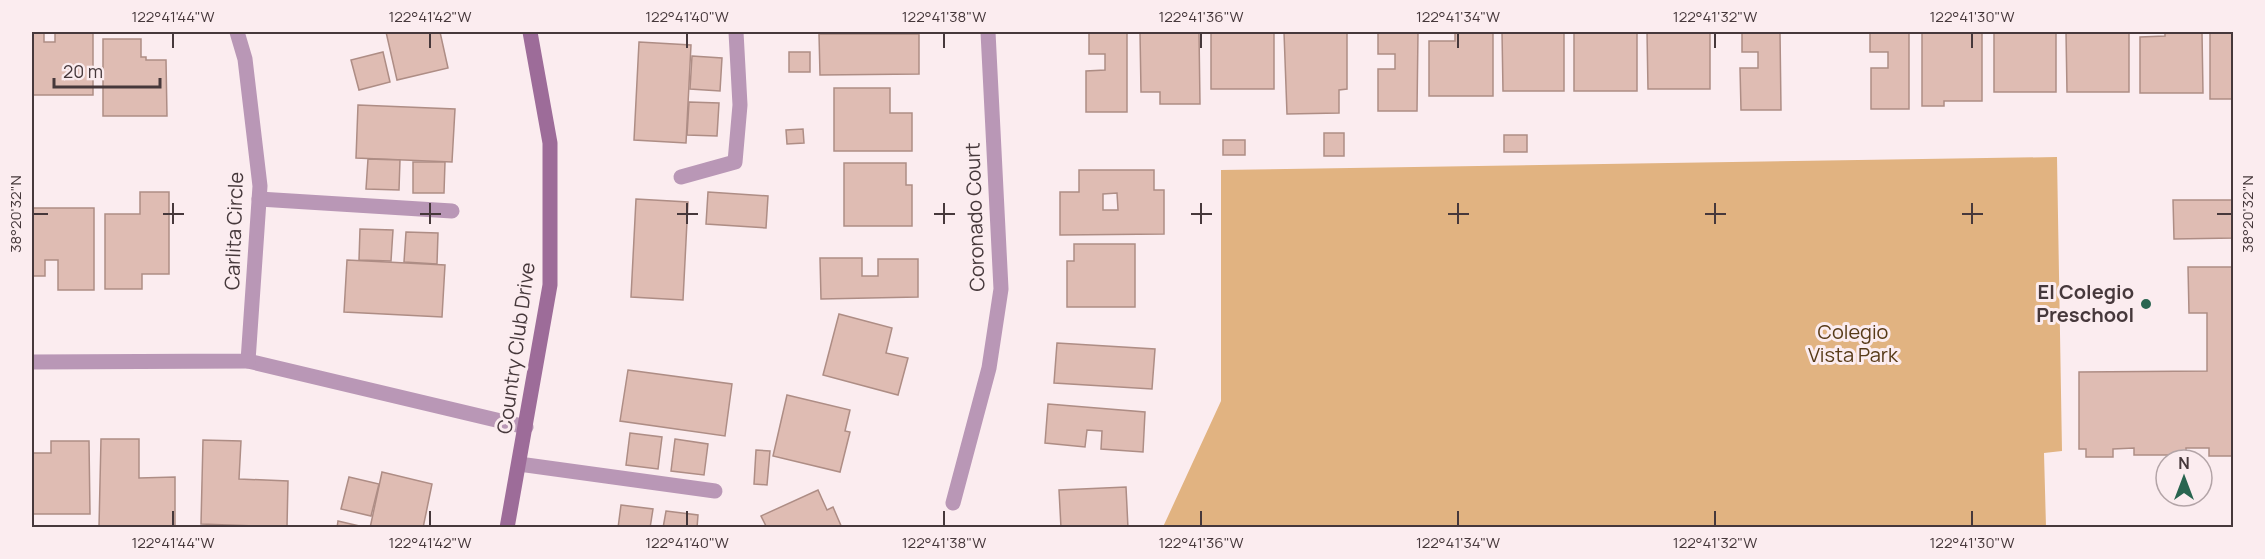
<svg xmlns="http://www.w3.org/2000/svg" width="2265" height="559" viewBox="0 0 2265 559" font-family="Manrope,sans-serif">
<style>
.green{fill:#e1b381}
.building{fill:#dfbcb3;stroke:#ae8d85;stroke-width:1.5;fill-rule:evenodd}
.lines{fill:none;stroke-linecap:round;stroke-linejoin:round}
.lane{stroke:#b997b6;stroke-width:15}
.street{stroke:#b997b6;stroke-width:15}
.secondary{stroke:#9d6c99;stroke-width:15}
.ticks{fill:none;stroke:#46383b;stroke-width:2}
.poi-dot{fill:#296550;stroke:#fbecef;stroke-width:2}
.labels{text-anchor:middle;stroke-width:6;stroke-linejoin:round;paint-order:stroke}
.street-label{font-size:20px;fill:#46383b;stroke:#fbecef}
.poi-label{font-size:20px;font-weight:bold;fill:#46383b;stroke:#fbecef;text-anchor:end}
.park-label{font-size:20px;fill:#573a17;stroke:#fbecef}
.neatline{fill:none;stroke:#46383b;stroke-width:2}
.ticks-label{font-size:15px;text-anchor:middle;fill:#46383b}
</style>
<rect width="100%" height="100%" fill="#fbecef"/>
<path class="green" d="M2057,157l5,294 -18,2 2,74h-883l58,-126v-231z"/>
<g class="building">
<path d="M32,32h12v10h11v-10h38v63h-61z"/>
<path d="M386,32h54l8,36 -51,12z"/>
<path d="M1089,32h38v80h-41v-41l19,-1v-16h-16z"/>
<path d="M1140,32h59l1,72h-40v-12h-19z"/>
<rect x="1211" y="32" width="63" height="57"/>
<path d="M1284,32h63v57l-8,1v23l-52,1z"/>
<path d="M1378,32h40l-1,79h-39v-42h17v-15h-17z"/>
<path d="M1455,32h38v64h-64v-55h26z"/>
<path d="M1502,32h62v59h-61z"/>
<rect x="1574" y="32" width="63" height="59"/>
<path d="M1647,32h63v57h-62z"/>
<path d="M1742,32h38l1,78h-40l-1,-42h18v-16h-16z"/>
<path d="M1870,32h39v77h-38v-41h17v-16h-18z"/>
<path d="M1922,32h60v69h-38v5h-22z"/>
<rect x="1994" y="32" width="62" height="60"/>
<path d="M2066,32h63v60h-62z"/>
<path d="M2165,32h37l1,61h-63v-56l25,-1z"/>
<path d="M2210,32h24v74l-2,-7h-22z"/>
<path d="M819,34h100v40l-99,1z"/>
<path d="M103,39h38v18h5v3h20l1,56h-64z"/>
<path d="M639,42l52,3 -5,98 -52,-3z"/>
<path d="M383,52l7,30 -31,8 -8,-30z"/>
<rect x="789" y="52" width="21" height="20"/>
<path d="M692,56l30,2 -2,33 -30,-2z"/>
<path d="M834,88h56v25h22v38h-78z"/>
<path d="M689,102l30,1 -2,33 -30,-1z"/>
<path d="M358,105l97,4 -3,53 -96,-4z"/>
<path d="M803,129l1,14 -17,1 -1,-14z"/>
<rect x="1324" y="133" width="20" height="23"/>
<rect x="1504" y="135" width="23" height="17"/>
<rect x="1223" y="140" width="22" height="15"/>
<path d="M368,159l32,1 -1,30 -33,-1z"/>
<path d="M413,162h32l-1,31h-31z"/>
<path d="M844,163h62v22h6v41h-68z"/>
<path d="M1079,170h75v20h10v44l-104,1v-43h19zM1117,193l1,17h-15v-16z"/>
<path d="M140,192h29v82h-27v15h-37v-75h35z"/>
<path d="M708,192l60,4 -2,32 -60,-4z"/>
<path d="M636,199l52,3 -5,98 -52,-3z"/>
<path d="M2173,200h61v38l-60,1z"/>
<path d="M32,208h62v82h-36v-30h-13v16h-13z"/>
<path d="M360,229l33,1 -2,31 -32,-1z"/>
<path d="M406,232l32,1 -1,31 -33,-2z"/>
<path d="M1074,244h61v63h-68v-46h7z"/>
<path d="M820,258h42v18h16v-17h40v38l-97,2z"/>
<path d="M347,260l98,5 -3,52 -98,-5z"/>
<path d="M2188,267h46v189h-25v-8h-23v7h-52v-7l-21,1v8h-27v-8h-7v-77l128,-1v-58h-18z"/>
<path d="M839,314l53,14 -6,25 22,5 -10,37 -75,-20z"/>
<path d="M1057,343l98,6 -3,40 -98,-6z"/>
<path d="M628,370l104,14 -7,52 -105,-15z"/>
<path d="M787,395l63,15 -5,21 5,1 -10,40 -67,-16z"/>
<path d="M1048,404l97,8 -2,40 -42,-3 1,-18 -15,-1 -2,17 -40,-4z"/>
<path d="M630,433l32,4 -4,32 -32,-4z"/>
<path d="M101,439h38v39l36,-1v51l-76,-1z"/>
<path d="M675,439l33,5 -4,31 -33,-4z"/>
<path d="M203,440l38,1 -2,38 49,2 -1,46 -86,-3z"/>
<path d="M51,441h38l1,73h-58v-61h19z"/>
<path d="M756,450l14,1 -3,34 -13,-1z"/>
<path d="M382,472l50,12 -9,44h-53z"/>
<path d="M349,477l30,7 -8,32 -30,-7z"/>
<path d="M1126,487l2,41h-67l-2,-38z"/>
<path d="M818,490l9,20 6,-3 9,21h-75l-6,-12z"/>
<path d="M621,505l32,4 -3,19h-32z"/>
<path d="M666,511l32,4 -1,13h-34z"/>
<path d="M338,521l30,7h-31z"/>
</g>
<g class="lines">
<g class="lane">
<path d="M681,177l54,-15 5,-57 -4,-73"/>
<path d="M259,199l193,12"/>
<path d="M519,464l196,27"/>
</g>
<g class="street">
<path d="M248,361l278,66"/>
<path d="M32,362l216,-1 12,-175 -15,-127 -8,-27"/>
<path d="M953,503l36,-135 12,-79 -13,-257"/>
</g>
<path class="secondary" d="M507,528l43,-243v-142l-20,-111"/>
</g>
<path class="ticks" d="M173,33v15M430,33v15M687,33v15M944,33v15M1201,33v15M1458,33v15M1715,33v15M1972,33v15M173,203v21M430,203v21M687,203v21M944,203v21M1201,203v21M1458,203v21M1715,203v21M1972,203v21M33,214h15M163,214h21M420,214h21M677,214h21M934,214h21M1191,214h21M1448,214h21M1705,214h21M1962,214h21M2217,214h15M173,511v15M430,511v15M687,511v15M944,511v15M1201,511v15M1458,511v15M1715,511v15M1972,511v15"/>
<circle class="poi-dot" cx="2146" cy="304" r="6"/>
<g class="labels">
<g class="street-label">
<text transform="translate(975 217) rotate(-92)" y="7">Coronado Court</text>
<text transform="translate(234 231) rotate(-88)" y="7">Carlita Circle</text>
<text transform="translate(516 348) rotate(-82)" y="7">Country Club Drive</text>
</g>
<g class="poi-label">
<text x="2134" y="299">El Colegio<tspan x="2134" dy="23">Preschool</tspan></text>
</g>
<g class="park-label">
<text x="1853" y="339">Colegio<tspan x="1853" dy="23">Vista Park</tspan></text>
</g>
</g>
<rect width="2265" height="559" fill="none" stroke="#fbecef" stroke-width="66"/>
<g transform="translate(2184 478)"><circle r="28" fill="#fbecef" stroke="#b3a4a7" stroke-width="1.5"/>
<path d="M0-4.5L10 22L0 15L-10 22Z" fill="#296550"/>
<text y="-9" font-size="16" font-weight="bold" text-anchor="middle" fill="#46383b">N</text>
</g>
<path d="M54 78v9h106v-9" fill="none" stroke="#46383b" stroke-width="3"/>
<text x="63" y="78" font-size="18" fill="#46383b" stroke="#fbecef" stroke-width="4.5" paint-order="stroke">20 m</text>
<rect x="33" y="33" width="2199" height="493" class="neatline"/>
<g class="ticks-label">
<text x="173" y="22">122°41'44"W</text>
<text x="430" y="22">122°41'42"W</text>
<text x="687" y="22">122°41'40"W</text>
<text x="944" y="22">122°41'38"W</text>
<text x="1201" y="22">122°41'36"W</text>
<text x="1458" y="22">122°41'34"W</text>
<text x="1715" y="22">122°41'32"W</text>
<text x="1972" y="22">122°41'30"W</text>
<text transform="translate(16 214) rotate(-90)" y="5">38°20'32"N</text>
<text transform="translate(2248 214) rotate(-90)" y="5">38°20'32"N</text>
<text x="173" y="548">122°41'44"W</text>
<text x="430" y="548">122°41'42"W</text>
<text x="687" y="548">122°41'40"W</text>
<text x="944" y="548">122°41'38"W</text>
<text x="1201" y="548">122°41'36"W</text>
<text x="1458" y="548">122°41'34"W</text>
<text x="1715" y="548">122°41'32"W</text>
<text x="1972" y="548">122°41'30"W</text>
</g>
</svg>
